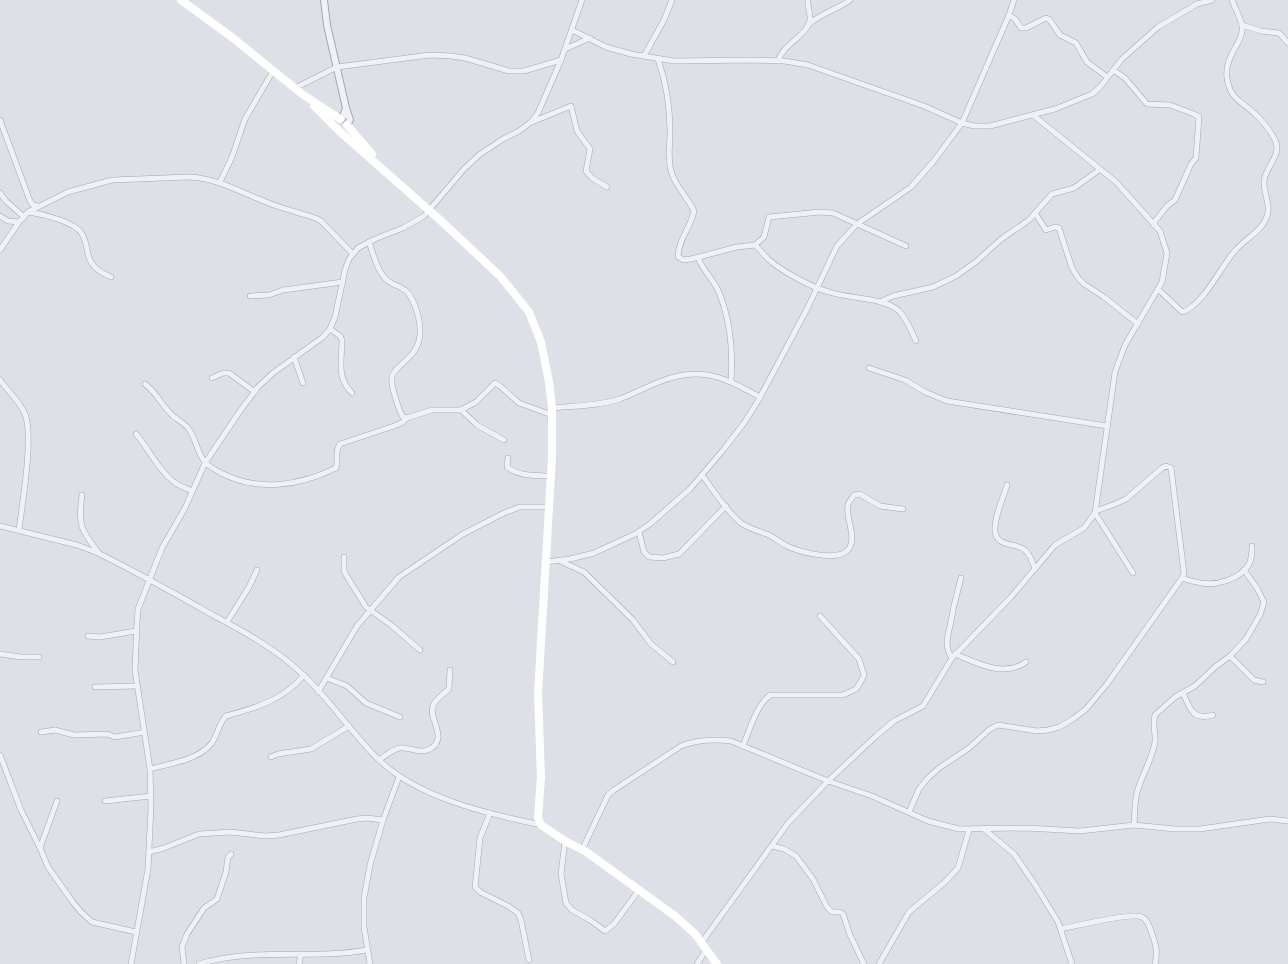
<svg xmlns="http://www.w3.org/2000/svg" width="1288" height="964" viewBox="0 0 1288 964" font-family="'Work Sans',sans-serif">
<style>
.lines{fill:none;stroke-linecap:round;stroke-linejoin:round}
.minor-casing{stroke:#a3a7b1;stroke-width:6}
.tertiary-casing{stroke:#a3a7b1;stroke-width:8}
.minor{stroke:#f0f1f5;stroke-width:5}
.tertiary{stroke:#f0f1f5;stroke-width:6}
.secondary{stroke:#fff;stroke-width:8}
</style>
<rect width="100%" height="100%" fill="#dde0e7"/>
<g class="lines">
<g class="minor-casing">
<g id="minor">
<path d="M1009,15l6,4 6,9h5l20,-10 3,1 11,16 16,8 11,19 20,15"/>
<path d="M810,23c12,-10 28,-14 40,-23"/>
<path d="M1242,25l19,6 18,2 9,10"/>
<path d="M572,30l34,17 25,7 43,7 78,-1 32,1 24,4 116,41 38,17 12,3h16l65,-17 37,-15 8,-7 22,-28 36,-32 39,-23 15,-4"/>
<path d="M565,49l25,-11"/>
<path d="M644,56l20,-36 8,-20"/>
<path d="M658,59c8,23 12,48 12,73 0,14 -3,28 2,42 5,14 16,24 22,37 -3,16 -16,29 -16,46l6,3 7,-1 46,-12 18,-2c5,5 9,10 13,14 13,12 45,29 61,33 20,7 55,5 70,19 8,8 12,20 17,30"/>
<path d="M778,61c5,-17 29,-25 32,-41 1,-6 -3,-13 -2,-20"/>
<path d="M1113,70l12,8 22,26 23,1 24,9 5,3 -3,41 -5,6 -16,36 -8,6 -14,18"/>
<path d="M295,88l42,-21 93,-12 21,1 14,2 44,13h15l37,-11"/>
<path d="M0,120l30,81 3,4 5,1"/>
<path d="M532,122l39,-16 6,25 13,18 -4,22 6,7 15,9"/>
<path d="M220,182l12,-25 13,-38 28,-48"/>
<path d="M0,193l6,8 18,16"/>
<path d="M29,212c13,2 47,10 53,22 3,5 4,10 5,15 2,16 10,22 24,28"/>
<path d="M1035,213l11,17 9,-3 4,1 13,40 7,11 5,5 20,13 34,27"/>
<path d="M0,216l8,5 11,1"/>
<path d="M369,242c4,11 7,26 15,35 6,8 15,8 22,14 9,8 15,31 14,43 -1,24 -26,31 -28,43 -1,6 1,13 3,19 2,7 4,15 8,21l4,1 25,-8h29l15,-8 19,-19 5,3 19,17 33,12"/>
<path d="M755,245l9,-8 5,-20 51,-5 13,1 73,33"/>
<path d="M0,250l19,-28 9,-10 40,-20 44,-12 77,-3c28,1 51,15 77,25 16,7 33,10 49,16l6,3 32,33"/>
<path d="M698,257c4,12 14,21 20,33 12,28 15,61 13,91"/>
<path d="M1158,289l22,21 3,2c22,-9 36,-43 51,-60 9,-12 26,-19 32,-33 6,-13 -2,-23 -2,-37 0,-14 19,-27 11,-42 -4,-9 -14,-21 -21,-27 -13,-12 -24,-14 -27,-35 -3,-24 18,-36 15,-53 -2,-8 -7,-17 -10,-25"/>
<path d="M250,296l19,-1 14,-5 60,-8"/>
<path d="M880,302l13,-6 40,-9 23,-11 21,-15 23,-21 29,-20 23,-26 22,-6 25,-18"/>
<path d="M330,329l10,7 2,4c0,19 -6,38 10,53"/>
<path d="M294,357l9,26"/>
<path d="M869,368l36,12 20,12 22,9 160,25"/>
<path d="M212,378l11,-5h6l26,19"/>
<path d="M0,380c8,11 20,22 25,34 9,23 -3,90 -6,116"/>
<path d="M145,384c12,9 17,22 28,32 5,4 11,7 15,12 8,10 9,25 17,34 4,5 11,8 16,11 37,19 78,13 115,-5 3,-9 -2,-16 4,-24l57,-19 6,-3 4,-4"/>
<path d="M552,408c22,-2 46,-2 68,-9 13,-5 26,-12 39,-17 42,-17 64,-5 101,15"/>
<path d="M461,410l16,15 27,15"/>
<path d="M136,434c13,15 22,36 38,48 5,4 12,6 18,9"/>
<path d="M508,458l-1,9c12,10 30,8 44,9"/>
<path d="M702,475c12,16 24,36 39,48 8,6 19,8 28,12 6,3 11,7 16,10 13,7 52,17 63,5 10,-12 -3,-32 0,-45 1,-4 4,-7 6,-10l6,-1 20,12 23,3"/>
<path d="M1007,485c-4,14 -13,32 -12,46 1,17 23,11 31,20 4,4 7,12 9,18"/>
<path d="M82,495c-4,29 -2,34 16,57"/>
<path d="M1095,513l38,60"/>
<path d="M0,526l77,19 21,8c38,19 76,40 113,61 28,15 56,30 80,50 33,27 57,65 87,95 40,39 110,55 163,66"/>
<path d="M639,532l5,20 5,5 14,1 16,-4 47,-48"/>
<path d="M344,557v14l2,4 20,32 25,18 29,25"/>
<path d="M560,561l24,11 49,48 18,24 22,18"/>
<path d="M546,562l24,-3 24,-6 41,-19 15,-10 40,-35 34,-40 20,-26 14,-22 49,-92 30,-63 20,-22 54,-37 22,-25 29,-39 47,-108 5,-15"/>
<path d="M1182,578c6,2 13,4 19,5 16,3 38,-4 47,-17 4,-6 4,-13 4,-20"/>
<path d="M227,622l22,-35 8,-17"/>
<path d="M88,636l12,1 36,-6"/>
<path d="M0,654l21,3h18"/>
<path d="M955,654c22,9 49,24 71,8"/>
<path d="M1230,656l24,24 9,2"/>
<path d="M952,658c-10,-14 -2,-27 0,-42 2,-13 6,-25 9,-38"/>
<path d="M327,678l20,8 19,17 34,14"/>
<path d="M95,687l41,-1"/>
<path d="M318,692l39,-66 42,-49 64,-43 41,-21 16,-6h29"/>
<path d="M1183,693c7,16 10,28 30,22"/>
<path d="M41,732l14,-2 19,5 33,-1 8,3 30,-5"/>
<path d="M743,746c7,-17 13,-40 27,-51h73l13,-6 4,-6 4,-8 -5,-16 -39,-43"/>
<path d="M0,755l21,55 19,38 8,19 24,34 9,11 11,10 44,10"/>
<path d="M271,757l7,-3 33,-5 38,-23"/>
<path d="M379,760c6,-4 13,-10 20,-12 10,-2 21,7 31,1 19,-11 -2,-30 3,-43 2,-7 11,-12 16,-17l1,-19"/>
<path d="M150,769c19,-5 48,-9 61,-25 7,-9 7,-20 15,-28 29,-8 58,-16 78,-41"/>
<path d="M105,801l46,-5"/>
<path d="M909,812l10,-23 8,-10 12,-11 30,-20 21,-19 8,-4 39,6 11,-1 11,-3 14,-8 13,-10 21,-25 75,-106 2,-5 -13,-105 -5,-2 -4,2 -36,31 -11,5 -19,7"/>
<path d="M490,813l-10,25 -5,49 5,5 28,14 10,7 3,7 8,40"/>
<path d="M1134,825c1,-12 0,-27 5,-39 5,-14 13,-28 16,-44 1,-9 -3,-18 0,-27l20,-18 20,-11 20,-19 15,-11 16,-17 14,-24 4,-13 -7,-14 -13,-18"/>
<path d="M984,829l30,25 22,32 22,36 14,42"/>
<path d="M565,841l-4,33 5,29 6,7 18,10 15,11 9,-7 25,-34"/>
<path d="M772,846l12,3 12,7 17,23 14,28 5,5h8l3,2 7,21 14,29"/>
<path d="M40,848l17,-47"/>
<path d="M582,850l26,-55 6,-5 67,-44c15,-6 33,-7 50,-5l97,40 44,15 56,25 31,8 67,-1 54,3 54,-6 41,4h25l70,-10 18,2"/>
<path d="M149,852l15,-4 35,-14 32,-2 34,4 14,-1 78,-16 10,-1 16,2"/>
<path d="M1061,929c14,-3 71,-17 81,-12 6,3 8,11 10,17 4,11 6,18 3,30"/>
<path d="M702,942l86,-119 40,-42 48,-45 18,-15 29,-15 29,-48 59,-61 44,-52 29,-17 11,-15 20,-141 10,-27 37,-63 5,-29 -7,-22 -44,-49 -83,-67"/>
<path d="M131,964l17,-95 3,-62 -1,-38 -15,-99 2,-47 1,-14 24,-61 23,-40 20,-45 35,-52 18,-24 15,-14 50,-36 7,-8 5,-12 10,-47 4,-11 9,-11 17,-9 28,-11 21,-12 40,-47 15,-14 24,-16 16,-8 12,-9 7,-9 23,-53 21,-60"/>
<path d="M184,964l-2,-17 5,-13 17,-26 13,-9 9,-27 2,-15 3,-3"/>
<path d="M199,964c56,-17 112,-4 168,-14"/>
<path d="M299,964l2,-10"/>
<path d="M370,964l-6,-37v-29l6,-33 13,-45 16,-43"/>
<path d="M697,964l10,-15"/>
<path d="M879,964l30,-52 36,-30 13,-14 11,-38"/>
</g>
</g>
<g class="tertiary-casing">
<g id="tertiary">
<path d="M324,0l3,25 19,83 -4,11"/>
<path d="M346,108l4,12 -3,4"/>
</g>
</g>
<use href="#minor" class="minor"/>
<use href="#tertiary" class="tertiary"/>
<g class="secondary">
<path d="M181,0l52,38 69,56 38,25"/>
<path d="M314,106l22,22"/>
<path d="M347,125l25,29"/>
<path d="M338,130l101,89 61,57 29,36 12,30 8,40 3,26v49l-14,236 3,84 -3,41 3,7 24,16 20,10 90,65 20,18 22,30"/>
</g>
</g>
</svg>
